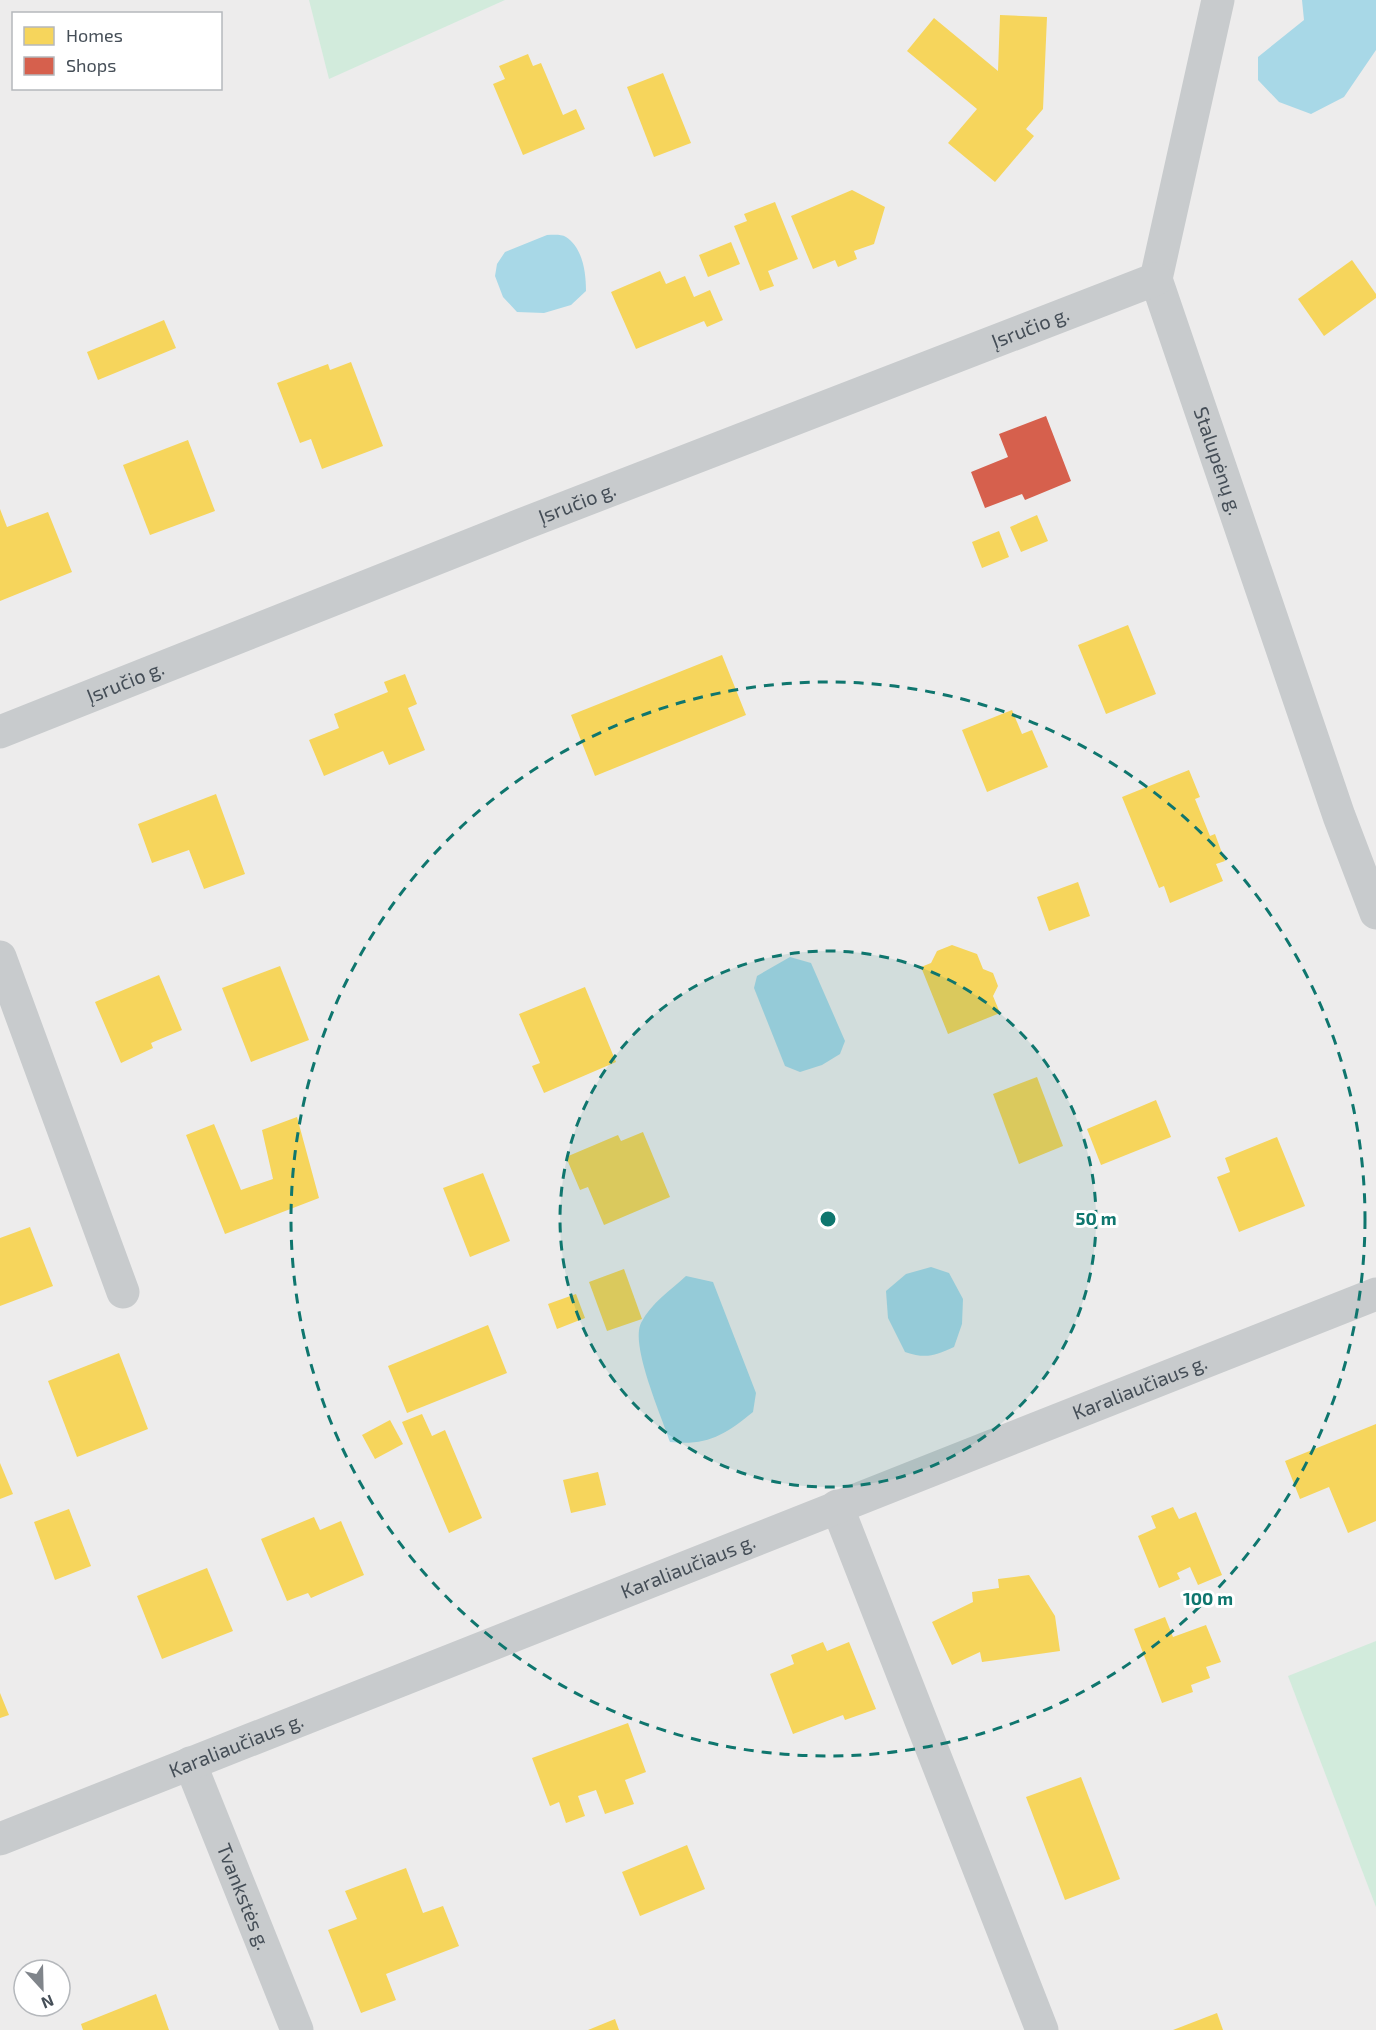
<svg xmlns="http://www.w3.org/2000/svg" width="1376" height="2030" viewBox="0 0 1376 2030" font-family="'Exo 2',sans-serif">
<style>
.green{fill:#d2ebdc}
.water{fill:#a8d8e7}
.homes{fill:#f6d55c}
.shops{fill:#d6604d}
.lines{fill:none;stroke-linecap:round;stroke-linejoin:round}
.minor{stroke:#c8cbcd;stroke-width:33}
.ring{fill:none;stroke:#0f766e;stroke-width:3;stroke-dasharray:10 8}
.labels{text-anchor:middle;stroke-width:6;stroke-linejoin:round;paint-order:stroke}
.street-label{font-size:20px;fill:#454e57;stroke:#fff}
.centre{fill:#0f766e;stroke:#fff;stroke-width:3}
.ring-label{font-size:18px;text-anchor:middle;font-weight:bold;fill:#0f766e;stroke:#fff;stroke-width:6;stroke-linejoin:round;paint-order:stroke}
</style>
<rect width="100%" height="100%" fill="#edecec"/>
<g class="green">
<path d="M309,0h196l-176,79z"/>
<path d="M1376,1641v266l-88,-231z"/>
</g>
<g class="water">
<path d="M1302,0h74v50l-32,47 -33,17 -32,-12 -21,-22v-23l46,-37z"/>
<path d="M547,235c6,0 14,-1 19,2 17,11 20,36 20,54l-15,14 -27,8 -27,-1 -14,-15 -8,-21 2,-12 8,-12z"/>
<path d="M790,957l21,6 34,78 -5,13 -18,11 -22,7 -15,-6 -31,-78 3,-12z"/>
<path d="M931,1267l18,6 14,26 -1,25 -8,23c-20,9 -28,12 -49,5l-17,-34 -2,-27 20,-17z"/>
<path d="M686,1276l27,6 43,111 -3,19c-28,23 -46,34 -83,30 -8,-25 -40,-97 -29,-119 10,-20 30,-33 45,-47z"/>
</g>
<g class="homes">
<path d="M1000,15l47,2 -4,92 -17,20 8,7 -39,46 -47,-39 29,-34 -70,-58 27,-33 64,53z"/>
<path d="M528,54l5,12 8,-3 22,52 13,-6 9,20 -62,26 -30,-71 12,-5 -6,-13z"/>
<path d="M663,73l28,70 -37,14 -27,-70z"/>
<path d="M852,190l33,17 -11,37 -20,7 3,8 -19,8 -3,-7 -22,9 -22,-53z"/>
<path d="M775,202l23,57 -30,12 6,15 -14,5 -26,-65 13,-5 -3,-7z"/>
<path d="M731,242l9,22 -32,13 -9,-22z"/>
<path d="M1352,260l24,34v4l-52,38 -26,-37z"/>
<path d="M660,271l6,13 19,-8 9,21 16,-7 13,30 -16,7 -3,-6 -68,28 -25,-57z"/>
<path d="M164,320l12,28 -78,32 -11,-28z"/>
<path d="M351,362l32,84 -61,23 -11,-30 -11,4 -23,-60 51,-19 2,6z"/>
<path d="M188,440l27,71 -65,24 -27,-70z"/>
<path d="M0,509l7,18 41,-15 24,60 -72,29z"/>
<path d="M1037,515l11,26 -27,11 -11,-25z"/>
<path d="M999,531l10,26 -27,11 -10,-26z"/>
<path d="M1128,625l28,69 -50,20 -28,-69z"/>
<path d="M722,655l24,60 -151,61 -24,-61z"/>
<path d="M405,674l12,30 -9,4 17,42 -36,15 -6,-14 -59,25 -15,-36 30,-12 -5,-14 54,-22 -4,-10z"/>
<path d="M1012,710l10,24 10,-4 16,37 -61,25 -25,-62z"/>
<path d="M1189,770l11,27 -5,2 15,37 5,-2 10,27 -9,3 7,17 -53,22 -6,-17 -5,2 -37,-91z"/>
<path d="M216,794l29,80 -41,15 -15,-39 -37,13 -14,-39z"/>
<path d="M1078,882l12,34 -41,15 -12,-34z"/>
<path d="M952,945l25,9 6,15 10,4 5,13 -5,10 7,17 -52,21 -27,-67 10,-4 6,-12z"/>
<path d="M280,966l29,74 -58,22 -29,-74z"/>
<path d="M159,975l23,55 -31,13 2,5 -32,15 -26,-61z"/>
<path d="M585,987l31,75 -72,31 -12,-27 8,-3 -21,-49z"/>
<path d="M1037,1077l26,69 -44,18 -26,-70z"/>
<path d="M1156,1100l15,37 -70,28 -14,-36z"/>
<path d="M297,1117l22,81 -94,36 -39,-99 28,-11 27,66 32,-11 -11,-49z"/>
<path d="M643,1132l27,65 -66,28 -16,-38 -8,3 -14,-33 52,-22 3,6z"/>
<path d="M1277,1137l28,69 -66,26 -22,-55 13,-5 -5,-14z"/>
<path d="M483,1173l27,68 -40,16 -27,-69z"/>
<path d="M30,1227l23,59 -53,20v-68z"/>
<path d="M624,1269l18,50 -35,12 -18,-49z"/>
<path d="M576,1294l9,24 -28,11 -9,-25z"/>
<path d="M488,1325l19,48 -100,40 -19,-47z"/>
<path d="M119,1353l29,76 -71,28 -29,-76z"/>
<path d="M422,1414l10,22 13,-6 37,88 -33,15 -47,-111z"/>
<path d="M390,1420l13,24 -28,15 -13,-24z"/>
<path d="M1376,1424v97l-28,12 -19,-46 -29,12 -15,-38z"/>
<path d="M0,1463l13,31 -13,5z"/>
<path d="M598,1472l8,33 -35,8 -8,-33z"/>
<path d="M1173,1507l6,12 17,-7 26,63 -24,10 -8,-18 -13,6 3,6 -21,9 -21,-52 18,-8 -5,-12z"/>
<path d="M69,1509l22,57 -36,14 -21,-58z"/>
<path d="M314,1517l6,13 21,-9 23,54 -53,23 -3,-5 -21,8 -26,-62z"/>
<path d="M207,1568l26,63 -71,28 -25,-63z"/>
<path d="M1029,1575l26,41 5,35 -78,11 -2,-10 -28,13 -20,-43 41,-20 -1,-10 27,-4 -1,-9z"/>
<path d="M1165,1617l8,20 33,-12 15,37 -15,5 4,11 -19,7 2,7 -31,11 -28,-74z"/>
<path d="M823,1642l4,9 22,-9 27,67 -31,11 -2,-5 -50,19 -23,-60 24,-10 -3,-9z"/>
<path d="M0,1693l9,22 -9,3z"/>
<path d="M628,1723l18,49 -21,8 9,24 -29,10 -9,-24 -18,6 7,20 -19,7 -7,-21 -9,4 -18,-48z"/>
<path d="M1081,1777l39,102 -55,21 -39,-103z"/>
<path d="M687,1845l18,44 -65,27 -18,-44z"/>
<path d="M406,1868l17,45 20,-7 16,40 -73,28 10,26 -35,13 -33,-83 29,-11 -12,-28z"/>
<path d="M156,1994l13,36h-86l-2,-6z"/>
<path d="M1217,2013l6,17h-50z"/>
<path d="M615,2019l4,11h-31z"/>
</g>
<path class="shops" d="M1046,416l25,65 -46,19 -3,-6 -37,14 -14,-36 37,-15 -9,-23z"/>
<g class="lines">
<g class="minor">
<path id="s1" d="M1218,0l-62,279 183,537 37,97"/>
<path id="s2" d="M0,732l523,-208 633,-245"/>
<path d="M0,957l123,335"/>
<path d="M837,1506l205,524"/>
<path id="s3" d="M190,1763l107,267"/>
<path id="s4" d="M0,1839l1376,-545"/>
</g>
</g>
<circle cx="828" cy="1219" r="268" fill="#0f766e" fill-opacity=".12"/>
<g class="ring">
<circle cx="828" cy="1219" r="268"/>
<circle cx="828" cy="1219" r="537"/>
</g>
<g class="labels">
<g class="street-label">
<text dy="7" stroke="none"><textPath href="#s2" startOffset="1107">Įsručio g.</textPath></text>
<text dy="7" stroke="none"><textPath href="#s1" startOffset="478">Stalupėnų g.</textPath></text>
<text dy="7" stroke="none"><textPath href="#s2" startOffset="621">Įsručio g.</textPath></text>
<text dy="7" stroke="none"><textPath href="#s2" startOffset="135">Įsručio g.</textPath></text>
<text dy="7" stroke="none"><textPath href="#s4" startOffset="1226">Karaliaučiaus g.</textPath></text>
<text dy="7" stroke="none"><textPath href="#s4" startOffset="740">Karaliaučiaus g.</textPath></text>
<text dy="7" stroke="none"><textPath href="#s4" startOffset="254">Karaliaučiaus g.</textPath></text>
<text dy="7" stroke="none"><textPath href="#s3" startOffset="144">Tvankstės g.</textPath></text>
</g>
</g>
<circle cx="828" cy="1219" r="9" class="centre"/>
<g class="ring-label">
<text x="1096" y="1225">50 m</text>
<text x="1208" y="1605">100 m</text>
</g>
<rect x="12" y="12" width="210" height="78" fill="#ffffff" stroke="#b5b8bc" stroke-width="1.5"/>
<rect x="24" y="27" width="30" height="18" fill="#f6d55c" stroke="#b5b8bc" stroke-width="1.5"/>
<text x="66" y="42" font-size="18" fill="#454e57">Homes</text>
<rect x="24" y="57" width="30" height="18" fill="#d6604d" stroke="#b5b8bc" stroke-width="1.5"/>
<text x="66" y="72" font-size="18" fill="#454e57">Shops</text>
<g transform="translate(42 1988) rotate(158)"><circle r="28" fill="#ffffff" stroke="#b5b8bc" stroke-width="1.5"/>
<path d="M0-4.5L10 22L0 15L-10 22Z" fill="#80858b"/>
<text y="-9" font-size="16" font-weight="bold" text-anchor="middle" fill="#454e57">N</text>
</g>
</svg>
